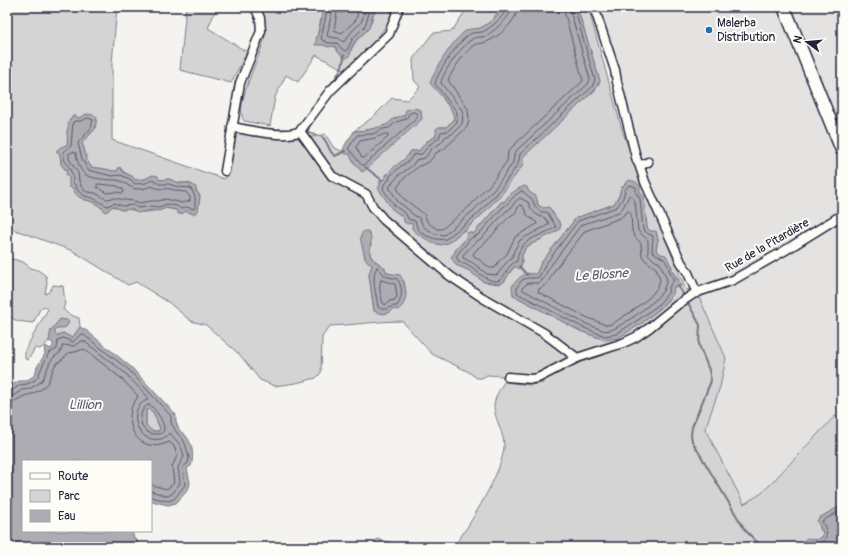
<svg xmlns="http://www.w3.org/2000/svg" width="849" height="554" viewBox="0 0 849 554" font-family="Pangolin,sans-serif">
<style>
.built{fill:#e4e3e2}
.green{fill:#d5d4d5;stroke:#7c7b88;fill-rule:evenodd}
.water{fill:#acacb2;stroke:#757582;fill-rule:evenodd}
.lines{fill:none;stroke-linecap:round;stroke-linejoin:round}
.shore{stroke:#59596b;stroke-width:1}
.stream{stroke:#757582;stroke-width:2}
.minor-casing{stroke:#22223b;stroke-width:11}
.secondary-casing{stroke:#22223b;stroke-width:15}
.minor{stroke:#fdfcf7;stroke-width:8}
.secondary{stroke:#fdfcf7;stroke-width:12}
.poi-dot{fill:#1f6fb2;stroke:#fdfcf7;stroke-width:1.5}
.labels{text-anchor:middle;stroke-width:4;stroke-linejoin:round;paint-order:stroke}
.poi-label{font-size:12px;fill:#22223b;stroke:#fdfcf7;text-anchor:start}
.street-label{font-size:12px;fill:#22223b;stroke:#fdfcf7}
.water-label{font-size:13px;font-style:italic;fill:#59596b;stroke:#fdfcf7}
</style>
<rect width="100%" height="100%" fill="#f4f3ef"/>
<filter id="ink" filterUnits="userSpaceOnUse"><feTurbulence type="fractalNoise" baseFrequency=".025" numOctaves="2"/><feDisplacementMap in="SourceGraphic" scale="8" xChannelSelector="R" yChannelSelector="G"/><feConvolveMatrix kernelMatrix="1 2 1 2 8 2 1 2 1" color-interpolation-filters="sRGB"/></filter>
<g filter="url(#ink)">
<path class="built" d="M597,7h245v414l-7,-5 -73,77 -18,12 -39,-76 15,-42 6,-29 -78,-177 -25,-92z"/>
<g class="green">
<path d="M7,7h110l-5,56v77l112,39 4,-3 7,-45c28,3 63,12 90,3l9,14 16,6c2,8 7,12 12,18l42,-56c-3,0 -7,1 -10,3 -3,1 -4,5 -8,6 -10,3 -20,6 -32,6l19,-14 19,-19 15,2 13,-13 -6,-7 -1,-21 20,-26 19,-2 16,-24h37l-9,7 -3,6 -12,8 -13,2 -12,11 -13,58 11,15v6l-8,7h-7l-3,9 -10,6 -7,9h-8c-6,10 -17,15 -25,24v3l-6,3v4l12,24 20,14 1,2 35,18 15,-12h2l30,-31 4,-2 23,-41 73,-67 5,-9 -23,-74h11l35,126 63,157 9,-2 31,70 -6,29 -15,42 39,75 18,-11 73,-77 7,5v84l-23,13 1,12 3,2 -1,5 -6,3 -14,2 2,5h-122l-4,-5 -9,3 -13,2h-203c15,-18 51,-78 51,-101 0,-13 -9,-26 -10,-39 0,-9 6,-18 10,-25l26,3 13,-2 -5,-9 -35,2 -16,-1 -5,3h-5l-10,-7 -35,-17 -30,-33c-24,0 -48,4 -72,5l-8,11 -1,36 -5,5 -20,5 -21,3 -15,-6 -20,-25 -34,-30 -15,-4 -23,-19 -32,-20 -8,3 -55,-34 -66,-24zM87,114l8,15 -13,14c4,9 2,15 9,24 5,1 9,1 13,2 5,0 8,3 13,2l2,-4c6,8 11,6 16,13l10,-1 8,-4 6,5 10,-1 10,4h9l5,2 7,11 -2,15 -5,3c-9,-5 -18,-3 -27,-6 -5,2 -16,4 -21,4 -8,0 -15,-4 -23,-2l-9,-4 -7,6 -8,-7 -7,-4 -7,-1 -11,-12 -6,-16 -6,-8 -1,-10 1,-7 6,-2 1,-9 -1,-4 7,-17 5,3zM621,188l19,4 4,5 3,31 3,3 6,1 2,7 -2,11 16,16v5l7,8 -6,9v6l-12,14 -20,16 -36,16 -25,-9 -67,-36 14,-22 9,2 5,-12 35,-45 38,-14 5,-8zM536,196l2,9 20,15 3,5 -2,5 -33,17 -4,8v9c-10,3 -13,10 -18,18h-20l-16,-12 -12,-5 -1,-15 16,-17 2,1 2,-2 26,-30zM361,236l10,7 -1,11 2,4 13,10 2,5 17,8 2,14 -32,16 -5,-36 3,-10 -7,-6z"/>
<path d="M186,7h31l-9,21 39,24 -16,31 -51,-13z"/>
<path d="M261,7h60l2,2 -6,28 -1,2c6,8 11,7 19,7l3,6 6,5 6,-2c3,-17 16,-19 21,-32 2,-5 2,-11 4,-16h19c-10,30 -27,42 -49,63l-29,-15 -18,27 -12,-7 -11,22 -5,29 -26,-5c-11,-16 18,-66 21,-86 1,-10 -1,-18 -4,-28z"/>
<path d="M13,259l10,3 8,6 7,2 8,6 1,6 -2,12 5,-3 3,-6 10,1 2,17 -2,6 5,5 11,4 1,9 -8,11 -9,-5 -6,3 -3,-2 1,-4 14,-8 -18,8 -2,11 -9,8 -5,-1 -7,12 -3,-1v-9l23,-41 -4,-3 -4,3 -7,14 -16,-2 -5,-3 -5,4v-62z"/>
<path d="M148,409l5,3 7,17 -1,2h-7l-6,-6v-14z"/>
<path d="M377,539l32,8h-37z"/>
</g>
<g class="water">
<path d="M321,7h54l-6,21 -13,12 -5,8 -1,7 -4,4 -8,-7 -3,-6 -7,1 -5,-2h-8l8,-31v-5z"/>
<path d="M505,7h72l23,74 -5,9 -72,67v8l-24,33 -4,3 -15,16 -32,26 -7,2 -9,-2 -14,-9 -6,-5v-6l-5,1 -3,-2 -1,-5 -11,-8 -14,-21 2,-3v-4l4,-2c3,-3 4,-7 8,-10 7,-7 14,-9 19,-18h8l7,-9 10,-6v-7l3,-2h7l8,-7c0,-13 -16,-27 -24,-37 6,-15 23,-44 37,-53 4,-2 11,0 15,-3 10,-5 15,-13 23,-20z"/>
<path d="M414,108l7,2 1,9 -59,53c-6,-5 -11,-10 -13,-18h-5l-2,-3c1,-8 8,-13 11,-20 12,0 22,-3 32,-6 3,-1 5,-5 8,-6 3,-2 7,-3 10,-3l2,-6z"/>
<path d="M87,114l7,1 3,2 -2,12 -13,14c4,9 3,16 9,24 5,1 9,1 13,2 5,0 8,3 13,2l3,-4 4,6 8,3 3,4 10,-1 8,-4 5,1 1,4 10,-1 10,4h9l8,4v4l4,5 -2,15 -5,3 -6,-3 -6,3h-3l-2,-4 -10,-2 -7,3 -6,-1 -16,3 -5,-4 -10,1 -9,-4 -7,6c-4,-4 -8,-8 -13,-10 -9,-3 -17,-3 -20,-14l-4,-1v-10l-3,-2 1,-4 -6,-7 -1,-10 -4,-3 5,-4 6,-2c1,-5 0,-9 0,-14 1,-4 2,-5 1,-9l6,-7 5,3z"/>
<path d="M629,180l7,2 4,4v6l4,5 3,30 3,4h6l2,8 -2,11 5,4 5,1c3,6 5,10 6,16 2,5 7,8 9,15l-4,2 -3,-2 -1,8 -13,14 -19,16 -23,14 -13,2 -25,-9 -67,-36 -1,-9c8,-10 11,-13 24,-12l5,-11 35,-45 38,-14 5,-8 2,-8z"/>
<path d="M524,186l3,1 2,5 7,4 2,9 5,3 6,-1 12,18 -2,5 -33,17 -4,8 -1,12 -2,2 -4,-3 -4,4 -7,12 -5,2 -15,-2 -16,-12 -12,-5 -5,-8c5,-8 15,-14 16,-24l2,-1 4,2 2,-2 26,-30h3c5,-8 11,-12 20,-16z"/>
<path d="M364,231h4c7,8 -1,18 3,26 3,5 13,9 16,16l13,2c7,11 9,27 -2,35l-4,-1c-7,7 -12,5 -20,2l-5,-36 3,-10 -7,-6c0,-9 -9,-21 -1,-28z"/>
<path d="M60,319l7,1 2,2 -3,5 -11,3v4l2,2 6,-3 9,5 8,-11 7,4 44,36 45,48c-1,6 1,12 5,17 1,1 4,2 5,4 7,8 8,21 5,30l-4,2 3,15 -1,4 -2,4 -11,12 -8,2 -17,-4v-40h-128v70h109l2,8 3,1 1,7h-131v-159l12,-7h7l9,-6 2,-8 8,-13 -1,-7 2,-1 4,3 3,-2v-4l-4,-2 2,-11zM148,409l5,3 7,16 -1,3h-7l-6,-6v-14z"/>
<path d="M842,505v31l-10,11h-28l-2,-5 5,-4 9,2 6,-3 1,-5 -6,-11 2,-3z"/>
</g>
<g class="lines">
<g class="shore">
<path d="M326,7v8l-5,24 7,4h9l4,5 4,3 2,-1 6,-12 12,-12 6,-19"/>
<path d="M332,7l-1,9 -4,20 2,1 9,1 6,4 9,-12 8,-7 5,-16"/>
<path d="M338,7l-4,23 8,3 14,-13 3,-13"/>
<path d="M507,7c0,7 -18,23 -25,25 -4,1 -9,0 -12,2 -9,4 -34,40 -35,50l22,28v10l-9,9 -7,1 -2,6 -10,7 -7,9 -9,1 -4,6 -8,5 -11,10 -1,4 -5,4 -1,5 12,17 11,8 2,5 7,2c1,2 1,4 2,6 3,9 21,14 29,12l32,-25 14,-16 4,-3 22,-31 2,-10 72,-67 3,-7 -21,-73"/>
<path d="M512,7c0,9 -18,24 -26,29 -5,2 -11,0 -15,4 -9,6 -29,33 -30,43l21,27 1,4 -1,10 -10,10 -7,3 -4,6 -9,5 -7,10 -9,2 -4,6 -13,9 -10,12 9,15 11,8 3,4 7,4 5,9 11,7 9,1 30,-25 14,-15 5,-4 20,-28 1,-8 2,-4 72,-67 2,-5 -21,-72"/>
<path d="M518,7c0,13 -20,31 -32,35 -4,2 -9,1 -12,3 -8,5 -22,26 -26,35l20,29 1,12 -2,6 -22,21 -9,5 -7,9 -10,4 -16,13 -6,9 6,10 21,16 4,9 9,6h5l28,-23 13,-15 6,-5 18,-25 1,-9 4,-5 71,-66 -20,-74"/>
<path d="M414,112l3,2v4l-53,47h-2c-6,-5 -8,-12 -14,-16l9,-14 16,-1 10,-5 6,-1 7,-6 10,-3 3,-5z"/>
<path d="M88,118l5,2 -2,8 -13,15 4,16 6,11 24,6 8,-1 10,4 5,5 11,-1 7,-4 6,5h10l9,3 13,1 4,9v11l-2,1 -6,-2 -6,2 -4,-3 -10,-2 -8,3 -7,-1 -14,2 -5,-3 -10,1 -9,-3 -7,3 -14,-8 -8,-2 -7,-5 -2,-5 -3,-3v-7l-3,-7 -5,-8 -2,-9 8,-6 2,-24 2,-1h5z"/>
<path d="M385,134h3v3l-24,21h-2l-6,-11 4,-6 15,-3z"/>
<path d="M73,152l3,1c1,7 3,17 10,22 7,4 23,5 31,5 8,1 12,8 19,9 6,0 11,-1 16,-3 6,4 11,2 18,3 6,1 10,3 16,3l4,5v4l-8,2 -16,-4 -8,2h-7l-11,2 -6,-2 -10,-1 -9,-2 -9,1 -11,-6 -8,-1 -5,-4 -3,-7 -1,-8 -9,-14v-5z"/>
<path d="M99,184l18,2 6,3 1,3 -1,1 -8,-1 -8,1 -10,-6v-2z"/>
<path d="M630,185l6,2v6l4,6 3,30 5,5 5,2 -1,15c4,4 8,5 12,8 4,4 5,15 10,21l-5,7 -1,6 -10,12 -20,15 -22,14 -11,2 -23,-9 -65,-34v-6l5,-7 5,-2h9l3,-1 6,-12 33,-44 39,-14 6,-9 2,-8z"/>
<path d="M522,191l10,8 4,9 5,4h6l9,15c-17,11 -37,10 -39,34 -7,3 -10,9 -14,16 -8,12 -26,-6 -33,-10 -3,-2 -7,-4 -11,-5l-3,-6 15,-18 7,-3 25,-28c7,-3 9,-12 19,-16z"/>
<path d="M630,195l5,6 3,30 10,9v14l7,7 5,2 7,17 -4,11 -9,10 -19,15 -21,13 -9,2 -21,-8 -61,-33 -1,-2 6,-5h9l5,-2 7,-13 32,-43 38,-13 3,-3z"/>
<path d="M520,198l8,4c3,9 8,14 17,16l4,5 -1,2 -28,15 -6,11 -2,6 -7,7 -8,11 -10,-1 -14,-11 -10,-5v-3l11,-12 8,-5 23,-26 6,-4 4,-6z"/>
<path d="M520,205l3,1 4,9 9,7 1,2 -22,13 -8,17 -8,7 -4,7h-5l-16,-12 -1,-2 5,-6 8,-6 23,-25 6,-4z"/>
<path d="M629,211l2,2 1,18 3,6 6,6 1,13 4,5 10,7 4,12 -3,8 -7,9 -18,14 -20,13 -6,1 -20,-8 -48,-25 1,-3 8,-5 7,-13 31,-40 35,-13z"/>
<path d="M377,267l4,4 4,5 12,3c6,7 6,19 0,27 -8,-1 -11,7 -19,1 -1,-10 -8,-31 -1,-40z"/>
<path d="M381,280l14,4 2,12 -2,4 -5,1 -5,4 -2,-2c-2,-7 -5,-15 -2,-23z"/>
<path d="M7,392l4,-1 9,-6 7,-1 8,-4 3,-3 3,-8 8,-16 8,-4 1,-9 5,-2 10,4 8,-8 3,1 45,35 42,46v7l6,10 6,6 3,7 3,12 -1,5 -5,4 2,18 -11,14 -6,2 -17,-4"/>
<path d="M7,397l6,-1 9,-6 7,-1 9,-5 5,-5 7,-17 4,-5 6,-4 3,-8 11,1 7,-5h3l41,32 23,24 -1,3c-21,8 -11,44 13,39 5,0 7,-5 10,-6 8,11 11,9 14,24l-6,10 2,16 -8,11 -5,2 -16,-5"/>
<path d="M7,403l8,-2 9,-5 8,-2 10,-5 6,-7 7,-17 9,-7 4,-5 7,-1 9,-3 37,29 17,18c-1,4 -6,7 -7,13 -5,25 13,45 38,33l5,4 3,10 -5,11 2,16 -7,6 -16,-4"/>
<path d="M149,405c6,2 15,17 15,24 0,3 -2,4 -4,5h-9c-3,-2 -6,-3 -8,-6 -4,-7 -3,-21 6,-23z"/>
<path d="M807,547l1,-4 9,1 8,-4 2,-8 -5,-11 20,-11"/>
</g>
<g class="stream">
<path d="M327,89c8,-10 17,-20 17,-34"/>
<path d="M317,115l-8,12 -1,4c3,5 9,3 14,6 7,5 6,15 13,19l10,-5"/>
<path d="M365,167l17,13"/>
<path d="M519,266l8,9"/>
<path d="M678,286l7,11"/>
<path d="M687,301l13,24 -1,20 10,25 2,11 -19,46 -1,8 1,6 53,89 17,17"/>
</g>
<g class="minor-casing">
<g id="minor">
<path d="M594,7l21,63 2,12 20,79 2,3 3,1 6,-3"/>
<path d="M232,127c16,3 54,12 68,4l30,-40 59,-57 10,-27"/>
<path d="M300,131l32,45 34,18 7,13 11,13 66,56 33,22 61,35 33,25"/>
<path d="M639,164l6,18 36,80 7,11 9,20"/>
<path d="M225,171l15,-88 21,-52 -1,-13 -5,-11"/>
<path d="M508,377l24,2 6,-1 39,-20 46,-15 13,-6 13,-9 28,-23 18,-12 38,-13 51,-29 58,-36"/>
</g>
</g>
<g class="secondary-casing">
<path id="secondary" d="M784,7l58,143"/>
</g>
<use href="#minor" class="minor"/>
<use href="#secondary" class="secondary"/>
</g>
</g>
<circle class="poi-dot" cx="709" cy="30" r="4"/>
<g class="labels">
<g class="poi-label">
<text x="717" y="27">Malerba<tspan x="717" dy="14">Distribution</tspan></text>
</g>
<g class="street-label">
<text transform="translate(767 245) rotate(-30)" y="4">Rue de la Pitardière</text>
</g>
<g class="water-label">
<text transform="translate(601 274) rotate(-4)" y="5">Le Blosne</text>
<text x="85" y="409">Lillion</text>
</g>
</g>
<rect width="849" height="554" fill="none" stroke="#fdfcf7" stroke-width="24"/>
<rect x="12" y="12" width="825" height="530" fill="none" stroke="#22223b" stroke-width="1.5" filter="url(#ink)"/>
<rect x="22" y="460" width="130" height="72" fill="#fdfcf7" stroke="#a5a5ac"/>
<rect x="30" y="473" width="20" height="6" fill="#fdfcf7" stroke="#a5a5ac"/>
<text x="58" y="480" font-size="12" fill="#22223b">Route</text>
<rect x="30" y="490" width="20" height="12" fill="#d5d4d5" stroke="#a5a5ac"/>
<text x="58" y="500" font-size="12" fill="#22223b">Parc</text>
<rect x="30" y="510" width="20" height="12" fill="#acacb2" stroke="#a5a5ac"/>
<text x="58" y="520" font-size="12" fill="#22223b">Eau</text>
<g transform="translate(807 42) rotate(286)" stroke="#fdfcf7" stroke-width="3" paint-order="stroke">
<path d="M0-3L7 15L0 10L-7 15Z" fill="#22223b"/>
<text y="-6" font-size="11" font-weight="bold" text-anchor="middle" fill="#22223b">N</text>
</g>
</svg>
